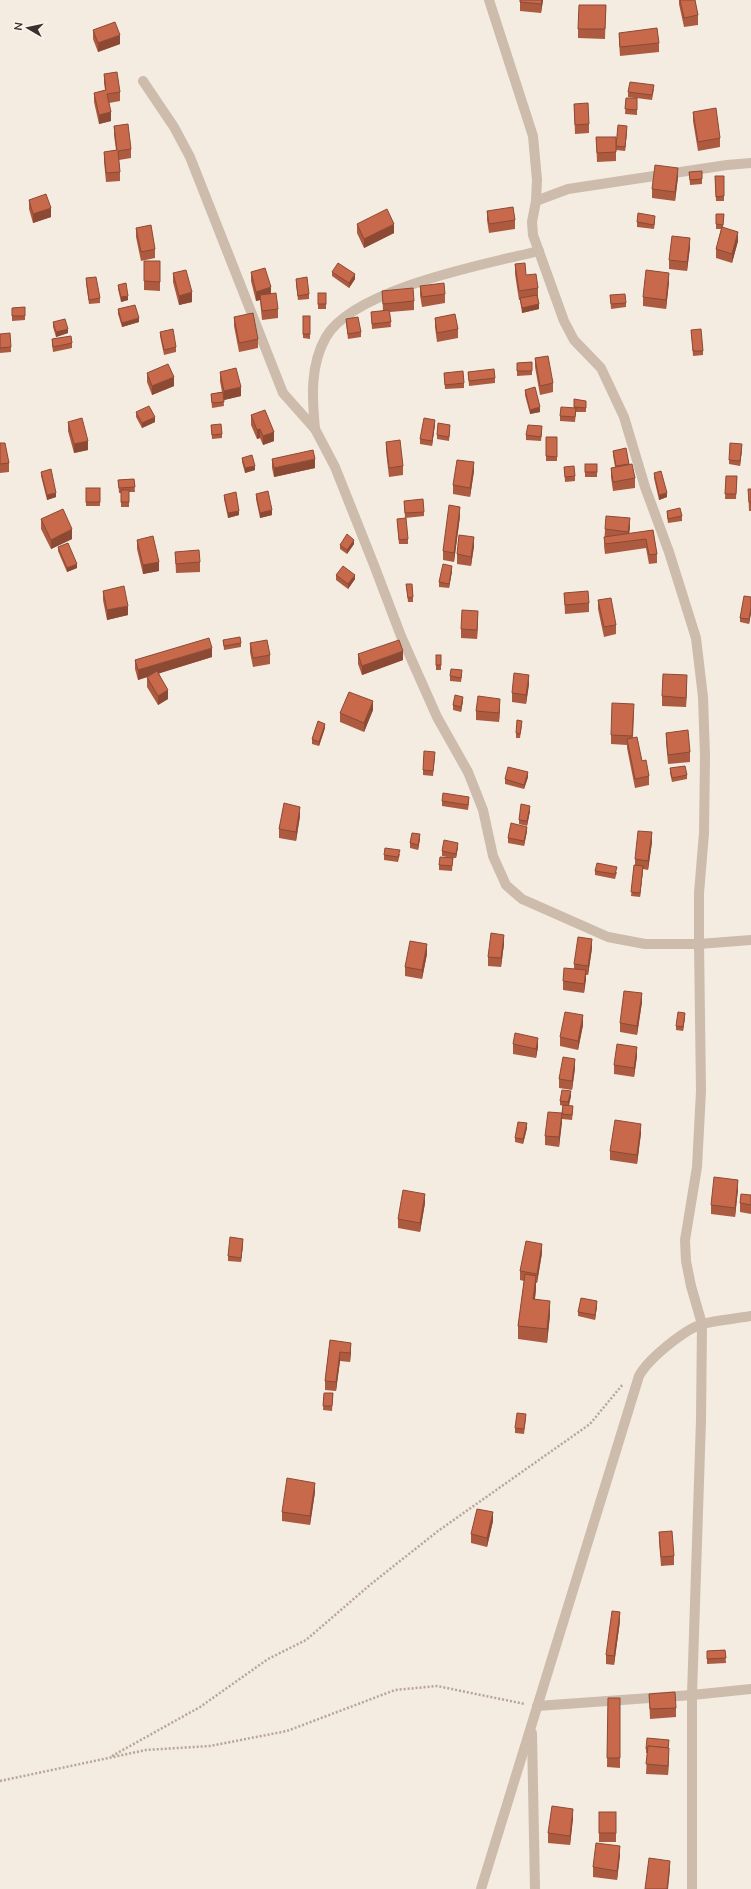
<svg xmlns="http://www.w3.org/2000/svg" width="751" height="1889" viewBox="0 0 751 1889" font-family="'Nunito Sans',sans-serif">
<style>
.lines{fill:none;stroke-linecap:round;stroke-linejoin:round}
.path{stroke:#b9a596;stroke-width:2.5;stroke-dasharray:2 2;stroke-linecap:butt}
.minor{stroke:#cdbbac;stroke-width:10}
.wall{fill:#ac5a40}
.shaded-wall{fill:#8c4a34}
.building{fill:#c8694b;stroke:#8c4a34}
</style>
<rect width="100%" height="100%" fill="#f4ebe1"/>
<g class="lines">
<g class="path">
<path d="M112,1756l88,-49 68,-48 38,-19 65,-56 67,-53 152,-107 33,-40"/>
<path d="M0,1781l146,-31 64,-4 77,-15 108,-41 42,-4 88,18"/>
</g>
<g class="minor">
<path d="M489,0l44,136 4,44 -1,21 -4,21 1,13 31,86 10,19 27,28 23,49 21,70 24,65 27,86 7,59 2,59 -1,77 -5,60v51l2,147 -4,76 -12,73 1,21 5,25 11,38 -1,96 -9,275v194"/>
<path d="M143,81l31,46 16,30 93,236 32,36 20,38 39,98 27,71 36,81 31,55 15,38 10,46 13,29 16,14 86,38 37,7h54l52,-4"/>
<path d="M536,201l32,-12 159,-24 24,-2"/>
<path d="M315,429c-3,-32 -5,-64 11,-92 28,-48 159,-73 213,-86"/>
<path d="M537,1706l155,-11 59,-6"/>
<path d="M532,1733l3,156"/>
<path d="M481,1889l158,-513c9,-17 45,-46 63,-52 16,-4 33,-5 49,-8"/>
</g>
</g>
<g class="wall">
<path d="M543,0l-2,13 -21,-2v-9z"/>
<path d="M679,0h16l3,15v10l-14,2 -5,-23z"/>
<path d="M606,5l-1,34 -27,-1v-9z"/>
<path d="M93,30l27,14 -22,8 -5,-13z"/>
<path d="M619,33l40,10v9l-39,4 -1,-14z"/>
<path d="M104,74l16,18v9l-11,2 2,18 -12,3 -5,-22v-9l11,-3 -1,-7z"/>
<path d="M654,89l-2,11 -24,-3v-5z"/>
<path d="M626,98h11v17l-12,-1z"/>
<path d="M574,104l15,20v9l-14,1z"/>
<path d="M693,112l27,26v9l-22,4 -5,-30z"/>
<path d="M114,126l17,23v9l-12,2 1,12v9l-14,1 -2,-21v-9l12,-2 -2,-15z"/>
<path d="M627,131l-2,20 -9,-1v11l-19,1 -1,-25 20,8z"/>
<path d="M689,172l13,7v5l-12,1z"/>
<path d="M715,176h9v25h-8z"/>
<path d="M678,177l-3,24 -23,-3v-9z"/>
<path d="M29,200l22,17 -18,6 -4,-14z"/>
<path d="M487,211l28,9v9l-26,4 -2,-13z"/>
<path d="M716,214h8l-1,14 15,13 -6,22 -16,-5v-9l5,-20h-5z"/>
<path d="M655,221l-1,8 -17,-2v-5z"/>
<path d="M357,224l37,9 -30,15 -7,-15z"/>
<path d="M136,228l19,21v9l-14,3 -5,-24z"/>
<path d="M690,247l-3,24 -18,-2v-9z"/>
<path d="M144,261h16v30l-16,-1z"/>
<path d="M515,264l11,11 12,13v9l1,12 -17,4 -2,-13h-1l-4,-26z"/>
<path d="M251,272l20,21 7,16v9l-16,2 -2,-20 -4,1 -5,-20z"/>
<path d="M332,272l23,7 -6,9 -17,-12z"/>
<path d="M173,273l19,29 -13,3 -6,-23z"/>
<path d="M86,278l14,20v5l-11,1 -3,-21z"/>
<path d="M296,279l13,15v5l-11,1 -2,-16z"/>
<path d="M669,282l-3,27 -23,-3v-9z"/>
<path d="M118,285l10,15 -7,2 -3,-13z"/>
<path d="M420,286l25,8v9l-23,4 -2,-12z"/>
<path d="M382,291l32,10v9l-24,2 1,15 -19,2 -1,-17 12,-1z"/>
<rect x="318" y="293" width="8" height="16"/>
<path d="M610,295l16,8v4l-15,2z"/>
<path d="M25,307v13l-13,1v-13z"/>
<path d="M118,309l21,13 -17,5 -4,-13z"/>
<path d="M303,316h7v23l-7,-1z"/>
<path d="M234,317l24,22v9l-19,4 -5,-26z"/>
<path d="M435,318l23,11v9l-21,4 -2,-15z"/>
<path d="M346,319l15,13v5l-13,2 -2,-16z"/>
<path d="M53,322l15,11 -12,4 -3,-10z"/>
<path d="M691,330l12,21v4l-10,1z"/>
<path d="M160,332l16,15v5l-12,3 -4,-19z"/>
<path d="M0,334l11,13v5l-11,1z"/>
<path d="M52,339l20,4v5l-19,4 -1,-8z"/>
<path d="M535,358l18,25v9l-13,3 -5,-28z"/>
<path d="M532,362v13l-15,1v-13z"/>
<path d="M220,372l21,24 -17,4 -1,-5 1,11 -12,2 -1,-14 11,-2 -2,-11z"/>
<path d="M468,372l27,6v5l-26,3z"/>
<path d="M147,373l27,13 -22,9 -5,-13z"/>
<path d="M444,373l20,10v5l-19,1z"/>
<path d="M525,390l15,22 -10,2 -5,-19z"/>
<path d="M574,399l12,6v7h-10l-1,10 -15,-1v-5l14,-8z"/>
<path d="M136,412l19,10 -13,6 -6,-11z"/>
<path d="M251,415l23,26 -11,4 -3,-7 -3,1 -6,-14z"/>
<path d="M68,422l20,28 -14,3 -6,-22z"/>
<path d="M435,424l-3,22 -12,-2v-5z"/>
<path d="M211,425l11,9v4l-10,1z"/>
<path d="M450,429l-1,12 -12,-2v-4z"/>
<path d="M542,431l-1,10 -15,-1v-5z"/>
<rect x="546" y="437" width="11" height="24"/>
<path d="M386,442l17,24v9l-14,2 -3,-26z"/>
<path d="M0,443l9,20v9l-9,1z"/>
<path d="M626,448l3,17 6,13v10l-22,3 -2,-14v-9l4,-1 -2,-12v-4z"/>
<path d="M742,449l-2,17 -11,-2v-4z"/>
<path d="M242,458l13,12 -10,3 -3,-11z"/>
<path d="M272,459l43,9 -41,9 -2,-9z"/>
<rect x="585" y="464" width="12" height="13"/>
<path d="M564,467l11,9v5l-10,1z"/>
<path d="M474,471l-4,26 -17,-3v-9z"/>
<path d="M41,472l15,25 -9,3 -6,-24z"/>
<path d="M654,473l13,24 -8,3 -5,-22z"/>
<path d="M726,476h11l-1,23h-11z"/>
<path d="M134,479l1,13h-6v15h-8v-14h-2l-1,-13z"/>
<rect x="86" y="488" width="14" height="18"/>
<path d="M748,489h3v22h-2z"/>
<path d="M256,494l16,21 -12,3 -4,-19z"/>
<path d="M224,495l15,20 -11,3 -4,-19z"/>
<path d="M404,501l20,11v4l-19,2z"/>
<path d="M667,511l15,5v5l-14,2 -1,-7z"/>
<path d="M460,516l-6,46 -11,-2v-9z"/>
<path d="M41,519l31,20 -21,10 -10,-20z"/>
<path d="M397,519l11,20v5h-9z"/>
<path d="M630,527l-1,7 24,-4 4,24v9l-8,1 -3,-16 -41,6 -1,-8 1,-17z"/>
<path d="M137,540l22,31 -16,3 -6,-25z"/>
<path d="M354,544l-7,10 -7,-5v-4z"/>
<path d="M474,546l-3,20 -14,-2v-10z"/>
<path d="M58,547l19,21 -10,4 -9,-21z"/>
<path d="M175,552l25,10v10l-24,1z"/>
<path d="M452,571l-3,17 -10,-1v-5z"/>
<path d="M336,575l19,4 -7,10 -12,-9z"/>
<path d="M406,584l7,13v5h-5z"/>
<path d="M103,591l25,24 -21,5 -4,-20z"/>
<path d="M564,593l25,10v9l-24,2z"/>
<path d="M751,597v16l-2,11 -9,-2v-4z"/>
<path d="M598,600l18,25v9l-12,3 -6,-28z"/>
<path d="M478,620l-1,19 -16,-1v-9z"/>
<path d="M223,640l18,3v4l-17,3z"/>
<path d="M250,643l20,12v9l-17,3 -3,-15z"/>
<path d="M358,654l45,6 -41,15 -4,-11z"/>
<rect x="436" y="655" width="5" height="15"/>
<path d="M212,657l-53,16 9,26 -10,6 -11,-18v-10l2,-1 -11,4 -3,-11v-9z"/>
<path d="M462,675l-1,7 -11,-1v-5z"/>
<path d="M529,684l-3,20 -14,-2v-9z"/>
<path d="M687,684l-1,23 -24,-1v-10z"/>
<path d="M463,701l-2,11 -8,-2v-5z"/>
<path d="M500,708l-1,14 -23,-2v-9z"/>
<path d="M373,710l-9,22 -24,-10v-9z"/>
<path d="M634,713l-1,25 9,23 7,15v9l-14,3 -8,-40v-3l-16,-1v-9z"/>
<path d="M522,725l-2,13h-4v-5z"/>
<path d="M325,728l-6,18 -7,-2v-5z"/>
<path d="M666,733l24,19v10l-22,2 -2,-22z"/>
<path d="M435,757l-2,19 -10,-1v-5z"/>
<path d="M670,768l17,7v4l-15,3 -2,-9z"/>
<path d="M528,777l-4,12 -19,-5v-5z"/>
<path d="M442,801l27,1 -1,8 -26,-4z"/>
<path d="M530,811l-3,15 -8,-2v-4z"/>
<path d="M300,816l-4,25 -17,-3v-9z"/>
<path d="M527,831l-3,15 -16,-3v-5z"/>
<path d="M420,839l-2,11 -8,-2v-5z"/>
<path d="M652,842l-4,28 -5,-1 -3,28 -9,-1 4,-31v-6z"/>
<path d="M458,847l-2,11h-3l-1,13 -13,-1v-5l13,-7 -10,-2v-5z"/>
<path d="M400,854l-2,8 -14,-2v-5z"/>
<path d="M595,871l22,1 -2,7 -20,-4z"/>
<path d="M504,944l-3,23 -13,-1v-9z"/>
<path d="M592,948l-4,27h-2l-2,18 -21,-3v-9l11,-12v-5z"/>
<path d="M427,954l-5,25 -17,-3v-9z"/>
<path d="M642,1002l-5,33 -17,-3v-9z"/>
<path d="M685,1017l-2,14 -7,-1v-4z"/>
<path d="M583,1025l-5,25 -18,-4v-9z"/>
<path d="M513,1044l25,3 -2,11 -23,-4z"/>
<path d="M637,1056l-3,21 -20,-3v-9z"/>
<path d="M575,1068l-3,22 -13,-2v-9z"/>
<path d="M571,1096l-2,10 4,5 -1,9 -10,-1 -3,28 -14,-2v-9l17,-23 1,-7 -3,-1v-4z"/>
<path d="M527,1128l-4,16 -8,-2v-4z"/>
<path d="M641,1133l-4,31 -27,-4v-9z"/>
<path d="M738,1189l-3,28 -24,-3v-9z"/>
<path d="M751,1195v19l-11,-2v-9z"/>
<path d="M425,1203l-5,29 -22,-4v-9z"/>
<path d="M243,1244l-2,18 -13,-1v-5z"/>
<path d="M542,1253l-5,30h-1v6l-1,10 15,16 -3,28 -29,-4v-13l6,-45 -4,-1v-9z"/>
<path d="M597,1306l-2,14 -17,-4v-4z"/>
<path d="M330,1340l21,12 -1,10 -10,-1 -4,30 -11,-1v-9z"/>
<path d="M324,1393h9l-1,18 -9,-1z"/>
<path d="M526,1418l-2,16 -9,-1v-5z"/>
<path d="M315,1492l-5,33 -28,-4v-9z"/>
<path d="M493,1521l-6,26 -16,-4v-9z"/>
<path d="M659,1532l15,24v9l-13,1 -2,-25z"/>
<path d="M620,1621l-6,44 -8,-1v-9z"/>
<path d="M725,1650l1,13 -19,1v-13z"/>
<path d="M649,1694l27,14v9l-26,2z"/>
<path d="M608,1698h12v70l-13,-1z"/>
<path d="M669,1744l-1,4 1,9 -1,18 -22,-1 1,-21h-1v-4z"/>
<rect x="599" y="1812" width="17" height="30"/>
<path d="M573,1818l-3,27 -22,-2v-10z"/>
<path d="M620,1855l-3,25 -24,-3v-10z"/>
</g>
<g class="shaded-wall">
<path d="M542,0h1l-2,13v-9z"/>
<path d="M120,35v9l-22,8v-9z"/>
<path d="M111,112v9l-12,3v-9z"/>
<path d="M627,126v5l-2,20v-4z"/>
<path d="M678,168v9l-3,24v-9z"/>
<path d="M51,208v9l-18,6v-9z"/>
<path d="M394,224v9l-30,15v-9z"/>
<path d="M738,232v9l-6,22v-9z"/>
<path d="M690,238v9l-3,24v-9z"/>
<path d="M669,273v9l-3,27v-9z"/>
<path d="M355,274v5l-6,9v-5z"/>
<path d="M271,287v10l-11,-2v5l-4,1v-9z"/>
<path d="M192,292v10l-13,3v-9z"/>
<path d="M128,296v4l-7,2v-5z"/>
<path d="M539,304v5l-17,4v-5z"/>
<path d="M139,318v4l-17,5v-4z"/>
<path d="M68,329v4l-12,4v-5z"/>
<path d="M174,377v9l-22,9v-9z"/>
<path d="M241,387v9l-17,4v-9z"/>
<path d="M540,407v5l-10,2v-4z"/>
<path d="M155,417v5l-13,6v-5z"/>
<path d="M435,420v4l-3,22v-5z"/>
<path d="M260,429v9l-3,1v-9z"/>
<path d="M274,432v9l-11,4v-9z"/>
<path d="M88,441v9l-14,3v-9z"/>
<path d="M742,444v5l-2,17v-5z"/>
<path d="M315,459v9l-41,9v-9z"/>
<path d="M474,462v9l-4,26v-9z"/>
<path d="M255,466v4l-10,3v-5z"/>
<path d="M56,493v4l-9,3v-5z"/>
<path d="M667,493v4l-8,3v-5z"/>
<path d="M460,507v9l-6,46v-9z"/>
<path d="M272,510v5l-12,3v-5z"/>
<path d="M239,511v4l-11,3v-5z"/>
<path d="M630,518v9l-2,14v-9z"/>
<path d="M72,529v10l-21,10v-9z"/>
<path d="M474,537v9l-3,20v-9z"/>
<path d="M354,540v4l-7,10v-4z"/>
<path d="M159,562v9l-16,3v-9z"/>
<path d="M77,564v4l-10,4v-4z"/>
<path d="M452,566v5l-3,17v-4z"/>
<path d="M355,575v4l-7,10v-5z"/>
<path d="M128,606v9l-21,5v-10z"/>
<path d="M751,608v5l-2,11v-5z"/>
<path d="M478,611v9l-1,19v-9z"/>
<path d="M212,648v9l-74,23v-10z"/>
<path d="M403,651v9l-41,15v-9z"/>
<path d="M529,675v9l-3,20v-9z"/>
<path d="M687,675v9l-1,23v-9z"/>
<path d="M168,690v9l-10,6v-9z"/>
<path d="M463,697v4l-2,11v-5z"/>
<path d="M500,699v9l-1,14v-9z"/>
<path d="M373,701v9l-9,22v-9z"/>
<path d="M325,724v4l-6,18v-4z"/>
<path d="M528,772v5l-4,12v-4z"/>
<path d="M530,806v5l-3,15v-5z"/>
<path d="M300,807v9l-4,25v-9z"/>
<path d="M527,827v4l-3,15v-5z"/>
<path d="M652,832v10l-4,28v-9z"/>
<path d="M420,834v5l-2,11v-5z"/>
<path d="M458,843v4l-2,11v-4z"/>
<path d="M643,866v4l-3,27v-4z"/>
<path d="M504,935v9l-3,23v-9z"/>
<path d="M592,939v9l-4,27v-9z"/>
<path d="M427,944v10l-5,25v-9z"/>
<path d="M586,970v10l-2,13v-9z"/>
<path d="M642,993v9l-5,33v-9z"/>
<path d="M685,1013v4l-2,14v-4z"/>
<path d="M583,1015v10l-5,25v-9z"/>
<path d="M538,1038v9l-2,11v-9z"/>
<path d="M637,1047v9l-3,21v-9z"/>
<path d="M575,1059v9l-3,22v-9z"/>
<path d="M571,1091v5l-3,11v-5z"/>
<path d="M562,1113v10l-3,24v-10z"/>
<path d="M527,1123v5l-4,16v-5z"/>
<path d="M641,1124v9l-4,31v-9z"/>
<path d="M738,1180v9l-3,28v-9z"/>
<path d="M425,1194v9l-5,29v-9z"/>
<path d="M243,1239v5l-2,18v-4z"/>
<path d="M542,1244v9l-5,30v-9z"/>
<path d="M536,1276v13l-3,24v-14z"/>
<path d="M550,1301v14l-3,28v-14z"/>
<path d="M597,1301v5l-2,14v-5z"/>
<path d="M351,1343v9l-1,10v-9z"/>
<path d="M340,1352v9l-4,30v-9z"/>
<path d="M315,1483v9l-5,33v-9z"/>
<path d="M493,1512v9l-6,26v-9z"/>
<path d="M620,1612v9l-6,44v-9z"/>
<path d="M669,1748v9l-1,18v-9z"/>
<path d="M573,1809v9l-3,27v-9z"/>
<path d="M620,1846v9l-3,25v-9z"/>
<path d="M670,1861v9l-2,19h-1z"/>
</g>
<g class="building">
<path d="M520,0h22l-1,4 -21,-2z"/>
<path d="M680,0h15l3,15 -14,3z"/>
<path d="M579,5h27l-1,24h-27z"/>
<path d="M115,22l5,13 -22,8 -5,-13z"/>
<path d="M657,28l2,15 -39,4 -1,-14z"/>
<path d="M117,72l3,20 -13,2 4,18 -12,3 -5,-22 12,-3 -2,-16z"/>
<path d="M630,82l24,3 -2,10 -24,-3z"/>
<path d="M626,98h11v12l-12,-1z"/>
<path d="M588,103l1,21 -14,1 -1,-21z"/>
<path d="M716,108l4,30 -22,4 -5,-30z"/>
<path d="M128,124l3,25 -13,2 2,21 -14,1 -2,-21 13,-2 -3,-24z"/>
<path d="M618,125l9,1 -2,21 -9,-1z"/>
<path d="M596,137h20v15l-19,1z"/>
<path d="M655,165l23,3 -3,24 -23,-3z"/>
<path d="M702,171v8l-12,1 -1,-8z"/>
<path d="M715,176h9v20l-8,1z"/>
<path d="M46,194l5,14 -18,6 -4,-14z"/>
<path d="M513,207l2,13 -26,4 -2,-13z"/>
<path d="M387,209l7,15 -30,15 -7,-15z"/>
<path d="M638,213l17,3 -1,9 -17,-3z"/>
<path d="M716,214h8l-1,11 -7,-1z"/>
<path d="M151,225l4,24 -14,3 -5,-24z"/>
<path d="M722,227l16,5 -6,22 -16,-5z"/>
<path d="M672,236l18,2 -3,24 -18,-2z"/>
<path d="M144,261h16v21l-16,-1z"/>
<path d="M338,263l17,11 -6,9 -17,-11z"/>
<path d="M525,263l1,12 10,-1 2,14 -19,3 -4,-27z"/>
<path d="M265,268l6,19 -15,5 -5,-20z"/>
<path d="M186,270l6,22 -13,4 -6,-23z"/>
<path d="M646,270l23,3 -3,27 -23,-3z"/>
<path d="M96,277l4,21 -11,2 -3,-22z"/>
<path d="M307,277l2,17 -11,2 -2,-17z"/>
<path d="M126,283l2,13 -7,1 -3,-12z"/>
<path d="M444,283l1,11 -23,3 -2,-11z"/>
<path d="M413,288l1,13 -31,3 -1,-13z"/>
<path d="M276,293l2,16 -16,2 -2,-16z"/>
<rect x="318" y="293" width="8" height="11"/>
<path d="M625,294l1,9 -15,1 -1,-9z"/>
<path d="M537,295l2,9 -17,4 -2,-10z"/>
<path d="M135,305l4,13 -17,5 -4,-14z"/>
<path d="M25,307v9h-13v-8z"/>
<path d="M389,310l2,12 -19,2 -1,-12z"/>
<path d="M253,313l5,26 -19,4 -5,-26z"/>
<path d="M455,314l3,15 -21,4 -2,-15z"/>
<rect x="303" y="316" width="7" height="18"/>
<path d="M358,317l3,15 -13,2 -2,-15z"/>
<path d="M65,319l3,10 -12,3 -3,-10z"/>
<path d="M173,329l3,18 -12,3 -4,-18z"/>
<path d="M701,329l2,22h-10l-2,-21z"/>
<path d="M10,333l1,14 -11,1v-14z"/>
<path d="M71,336l1,7 -19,4 -1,-8z"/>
<path d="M548,356l5,27 -13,3 -5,-28z"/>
<path d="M532,362v9h-15v-8z"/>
<path d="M168,364l6,13 -22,9 -5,-13z"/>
<path d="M236,368l5,19 -17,4 -4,-19z"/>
<path d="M494,369l1,9 -26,3 -1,-9z"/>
<path d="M463,371l1,12 -19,2 -1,-12z"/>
<path d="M535,387l5,20 -10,3 -5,-20z"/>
<path d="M223,392l1,10 -12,1 -1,-9z"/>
<path d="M574,399l12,2v7l-12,-1z"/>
<path d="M149,406l6,11 -13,6 -6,-11z"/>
<path d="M561,407l15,1 -1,9 -15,-1z"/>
<path d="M265,410l9,22 -11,4 -3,-7 -3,1 -6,-15z"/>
<path d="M82,418l6,23 -14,3 -6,-22z"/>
<path d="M424,418l11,2 -3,21 -12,-2z"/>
<path d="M438,423l12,2 -1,12 -12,-2z"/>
<path d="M221,424l1,10 -10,1 -1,-10z"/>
<path d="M528,425l14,1 -1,11 -15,-2z"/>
<path d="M546,437h11v20l-11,-1z"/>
<path d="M400,440l3,26 -14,2 -3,-26z"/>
<path d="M0,443h5l4,20 -9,1z"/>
<path d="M730,443l12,1 -2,17 -11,-1z"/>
<path d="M626,448l3,16 -13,2 -3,-15z"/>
<path d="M313,450l2,9 -41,9 -2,-9z"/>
<path d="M252,455l3,11 -10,2 -3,-10z"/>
<path d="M457,460l17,2 -4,26 -17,-3z"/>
<rect x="585" y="464" width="12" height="8"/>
<path d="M632,464l3,14 -22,4 -2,-14z"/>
<path d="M574,466l1,10 -10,1 -1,-10z"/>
<path d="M51,469l5,24 -9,2 -6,-23z"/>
<path d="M661,471l6,22 -8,2 -5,-22z"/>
<path d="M726,476h11l-1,18h-11z"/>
<path d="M134,479l1,8 -16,1 -1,-8z"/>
<rect x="86" y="488" width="14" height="14"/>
<path d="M748,489h3v13h-2z"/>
<rect x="121" y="490" width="8" height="12"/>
<path d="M268,491l4,19 -12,3 -4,-19z"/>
<path d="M236,492l3,19 -11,2 -4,-18z"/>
<path d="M423,499l1,13 -19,1 -1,-12z"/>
<path d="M449,505l11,2 -6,46 -11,-2z"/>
<path d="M680,508l2,8 -14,3 -1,-8z"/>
<path d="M63,509l9,20 -21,11 -10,-21z"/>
<path d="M606,516l24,2 -2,14 -23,-3z"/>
<path d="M406,518l2,21 -9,1 -2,-21z"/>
<path d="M653,530l4,24 -8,1 -3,-16 -41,5 -1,-7z"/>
<path d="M347,534l7,6 -7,10 -7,-5z"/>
<path d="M459,535l15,2 -3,20 -14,-3z"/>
<path d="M153,536l6,26 -16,3 -6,-25z"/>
<path d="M68,543l9,21 -10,4 -9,-21z"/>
<path d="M199,550l1,12 -24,2 -1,-12z"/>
<path d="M443,564l9,2 -3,18 -10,-2z"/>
<path d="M343,566l12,9 -7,9 -12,-9z"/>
<path d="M406,584h6l1,13 -5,1z"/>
<path d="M124,586l4,20 -21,4 -4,-19z"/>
<path d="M588,591l1,12 -24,2 -1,-12z"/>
<path d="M744,596l7,1v11l-2,11 -9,-1z"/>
<path d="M611,598l5,27 -12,2 -6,-27z"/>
<path d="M462,610l16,1 -1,19 -16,-1z"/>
<path d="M240,637l1,6 -17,3 -1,-6z"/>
<path d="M209,638l3,10 -74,22 -3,-10z"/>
<path d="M267,640l3,15 -17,3 -3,-15z"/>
<path d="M399,640l4,11 -41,15 -4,-12z"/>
<rect x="436" y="655" width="5" height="10"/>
<path d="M451,669l11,1 -1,8 -11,-2z"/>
<path d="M157,671l11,19 -10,6 -11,-19z"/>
<path d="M514,673l15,2 -3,20 -14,-2z"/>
<path d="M663,674l24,1 -1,23 -24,-2z"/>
<path d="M349,692l24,9 -9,22 -24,-10z"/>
<path d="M455,695l8,2 -2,10 -8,-2z"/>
<path d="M478,696l22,3 -1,14 -23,-2z"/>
<path d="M612,703l22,1 -2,32 -21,-1z"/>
<path d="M517,720l5,1 -2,13 -4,-1z"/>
<path d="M318,721l7,3 -6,18 -7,-3z"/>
<path d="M688,730l2,22 -22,3 -2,-22z"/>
<path d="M637,737l5,24 4,-1 3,16 -14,3 -8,-40z"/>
<path d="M424,751l11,1 -2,19 -10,-1z"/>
<path d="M685,766l2,9 -15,3 -2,-10z"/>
<path d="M508,767l20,5 -4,13 -19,-6z"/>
<path d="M443,793l26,4 -1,8 -26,-4z"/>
<path d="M284,803l16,4 -4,25 -17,-3z"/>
<path d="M521,804l9,2 -3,15 -8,-1z"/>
<path d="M511,823l16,4 -3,14 -16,-3z"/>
<path d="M638,831l14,1 -4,29 -13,-2z"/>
<path d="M412,833l8,1 -2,11 -8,-2z"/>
<path d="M444,840l14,3 -2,11 -14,-3z"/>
<path d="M385,848l15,2 -2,7 -14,-2z"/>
<path d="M440,857l13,1 -1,8 -13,-1z"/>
<path d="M597,863l20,4 -2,7 -20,-3z"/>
<path d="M634,865l9,1 -3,27 -9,-1z"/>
<path d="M491,933l13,2 -3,23 -13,-1z"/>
<path d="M578,937l14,2 -4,27 -14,-2z"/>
<path d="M410,941l17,3 -5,26 -17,-3z"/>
<path d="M564,968l22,2 -2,14 -21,-3z"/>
<path d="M624,991l18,2 -5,33 -17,-3z"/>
<path d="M565,1012l18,3 -5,26 -18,-4z"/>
<path d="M678,1012l7,1 -2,14 -7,-1z"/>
<path d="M515,1033l23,5 -2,11 -23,-5z"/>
<path d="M617,1044l20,3 -3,21 -20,-3z"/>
<path d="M563,1057l12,2 -3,22 -13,-2z"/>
<path d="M562,1090l9,1 -3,11 -8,-1z"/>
<path d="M563,1105l10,1 -1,9 -10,-1z"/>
<path d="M548,1112l14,1 -3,24 -14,-1z"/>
<path d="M615,1120l26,4 -4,31 -27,-4z"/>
<path d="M518,1122l9,1 -4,16 -8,-1z"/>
<path d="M714,1177l24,3 -3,28 -24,-3z"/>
<path d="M403,1190l22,4 -5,29 -22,-4z"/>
<path d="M741,1194l10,1v10l-11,-2z"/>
<path d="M230,1237l13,2 -2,19 -13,-2z"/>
<path d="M526,1241l16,3 -5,30 -17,-3z"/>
<path d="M525,1274l11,2 -3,23 17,2 -3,28 -29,-3z"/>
<path d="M581,1298l16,3 -2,14 -17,-3z"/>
<path d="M330,1340l21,3 -1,10 -10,-1 -4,30 -11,-1z"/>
<path d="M324,1393h9l-1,13h-9z"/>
<path d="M517,1413l9,1 -2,15 -9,-1z"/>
<path d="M287,1478l28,5 -5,33 -28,-4z"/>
<path d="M477,1509l16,3 -6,26 -16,-4z"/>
<path d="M672,1531l2,25 -13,1 -2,-25z"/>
<path d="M612,1611l8,1 -6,44 -8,-1z"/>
<path d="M725,1650l1,8 -19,1v-8z"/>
<path d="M675,1692l1,16 -26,1 -1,-15z"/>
<path d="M608,1698h12v60h-13z"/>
<path d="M647,1738l22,2 -1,8 -20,-2 -1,3h-1z"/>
<path d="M648,1746l21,2 -1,18 -22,-2z"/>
<path d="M552,1806l21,3 -3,27 -22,-3z"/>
<rect x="599" y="1812" width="17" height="21"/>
<path d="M596,1843l24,3 -3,25 -24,-4z"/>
<path d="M649,1858l21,3 -3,28h-22z"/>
</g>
<g transform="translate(28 28) rotate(279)" stroke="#fbf5ee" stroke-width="3" paint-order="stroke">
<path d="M0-3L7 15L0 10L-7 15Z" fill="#3b302b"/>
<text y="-6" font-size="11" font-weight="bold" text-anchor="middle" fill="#3b302b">N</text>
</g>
</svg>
